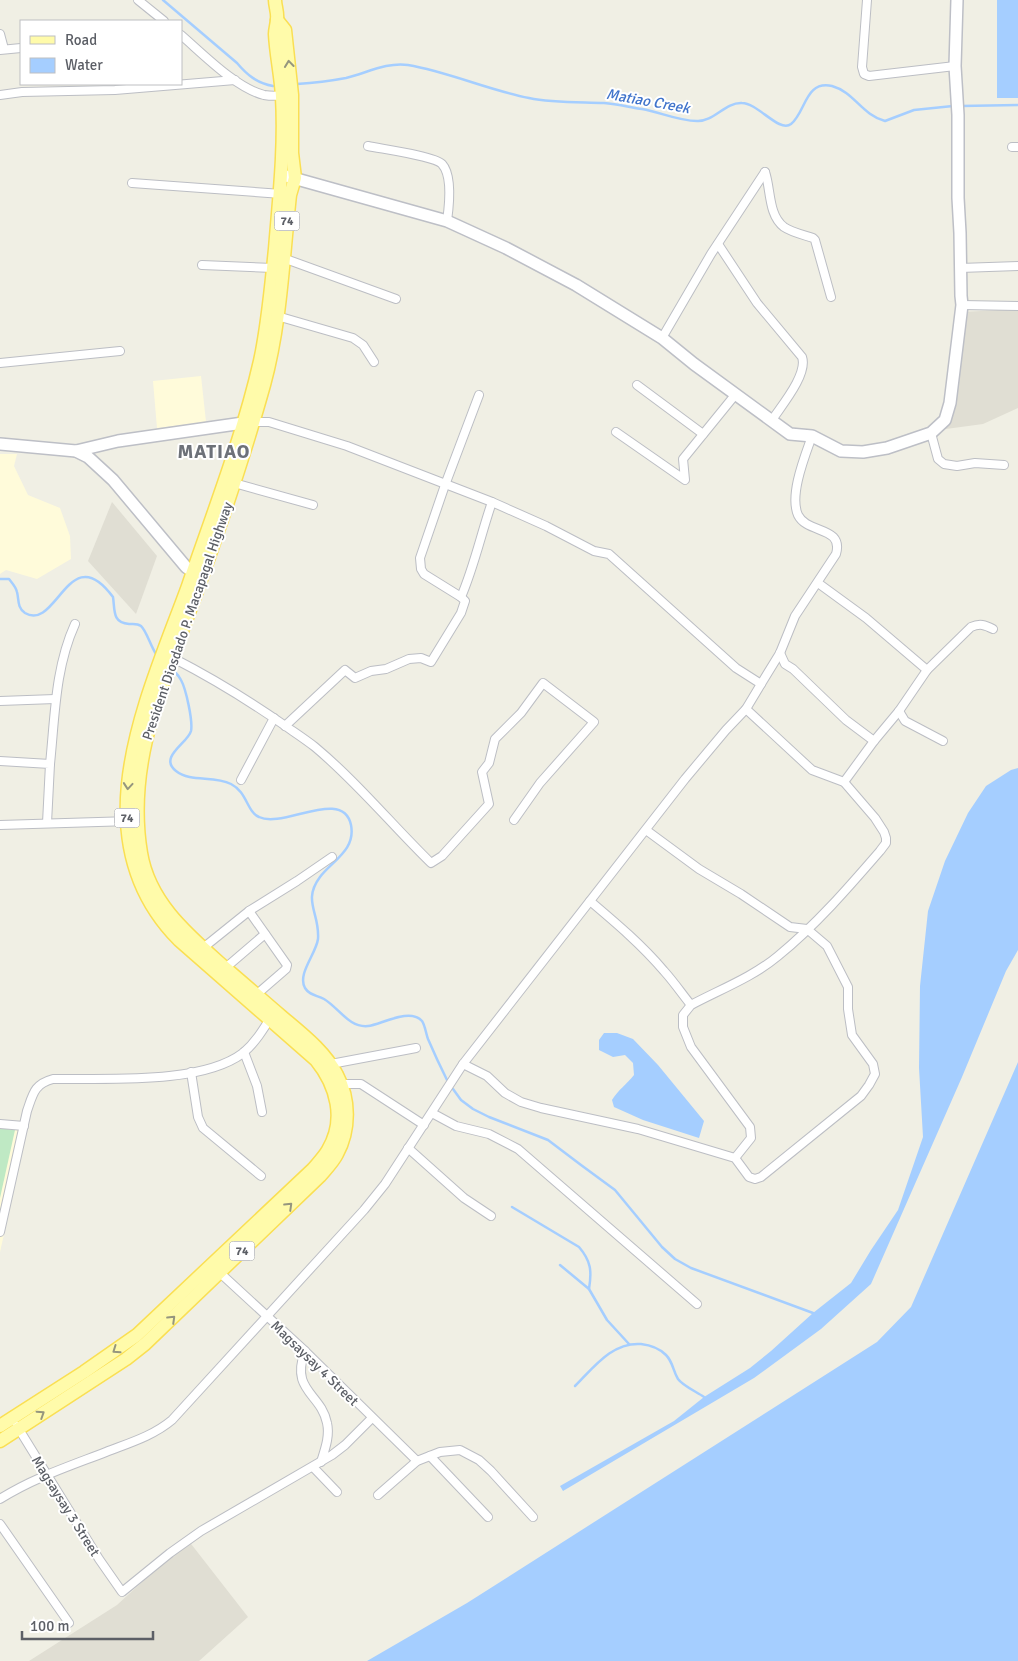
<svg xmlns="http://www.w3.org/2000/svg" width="1018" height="1661" viewBox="0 0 1018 1661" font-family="Signika,sans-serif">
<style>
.commercial{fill:#fffbda}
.education{fill:#e0ded3}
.green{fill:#bfe9c4}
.water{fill:#a5ceff}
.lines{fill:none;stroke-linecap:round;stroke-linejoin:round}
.stream{stroke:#a5ceff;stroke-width:2.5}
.street-casing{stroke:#bcbec4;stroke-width:10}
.secondary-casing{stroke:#bdbfc6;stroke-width:14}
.primary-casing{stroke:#fadf53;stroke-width:15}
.street{stroke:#fff;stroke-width:8}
.secondary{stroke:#fff;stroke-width:11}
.primary{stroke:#fffbaa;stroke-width:12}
.oneway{stroke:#95967e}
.labels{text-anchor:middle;stroke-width:4;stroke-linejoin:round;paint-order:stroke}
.shield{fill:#fff;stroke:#8d8f94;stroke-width:1}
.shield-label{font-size:12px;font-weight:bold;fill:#5c5f66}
.street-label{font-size:14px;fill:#5c5f66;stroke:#fff}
.water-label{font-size:15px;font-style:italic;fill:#3f73cb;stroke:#fff}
.district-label{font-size:19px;font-weight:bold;letter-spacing:1px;fill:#6d7178;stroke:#fff}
</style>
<rect width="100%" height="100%" fill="#f0efe4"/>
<g class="commercial">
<path d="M201,376l5,46 -49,6 -4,-47z"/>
<path d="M0,454h17l-3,12 14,29 32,13 10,28 1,23 -34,20 -31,-9 -6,4z"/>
<path d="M0,1128l27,3 -27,121z"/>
</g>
<g class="education">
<path d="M1018,309v99l-35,16 -37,5 16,-117z"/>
<path d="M112,502l45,54 -21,58 -48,-53z"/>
<path d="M188,1540l60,77 -49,44h-170l88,-56z"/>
</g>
<path class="green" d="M0,1128l15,2 -15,68z"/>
<g class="water">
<rect x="997" y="0" width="21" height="98"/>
<path d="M1018,768v182l-12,21 -44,106 -91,207 -50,45 -67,49 -191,113 -3,-5 114,-65 30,-24 46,-29 21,-17 42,-38 38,-30 20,-33 27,-40 25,-73 -4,-69 1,-82 8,-75 17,-50 23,-48 18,-27 25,-16z"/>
<path d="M604,1033h13l16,6 25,26 46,56 -5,17 -56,-18 -29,-13 -2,-7c6,-10 15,-16 22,-25l-1,-12 -8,-8 -12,2 -14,-7v-10z"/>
<path d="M1018,1062v599h-651l100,-58 410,-261 34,-35z"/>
</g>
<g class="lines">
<g class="stream">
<path d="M163,0l74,63c10,12 20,20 36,23"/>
<path d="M297,84c16,-1 33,-3 49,-6 21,-5 40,-16 62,-13 41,7 80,25 121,33 24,5 50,4 75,5 13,1 25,4 38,6 18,3 36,12 55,12 17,1 28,-19 45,-18 16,0 37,30 49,21 15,-12 14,-44 41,-38 22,6 30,29 53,35l29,-11 39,-4"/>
<path d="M961,106l57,-1"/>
<path d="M0,579h9c3,4 7,8 8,13 2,7 0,16 8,21 32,19 44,-76 88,-16 2,13 -1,26 16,27 4,0 8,-1 12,2 5,4 10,21 15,28"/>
<path d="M174,671c2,2 5,5 7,9 5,9 12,41 10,51 -3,12 -33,26 -15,40 15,12 37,4 55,13 16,8 16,28 28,33 24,12 84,-30 92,8 5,25 -19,36 -31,52 -18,24 0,36 -2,62 -2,15 -21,35 -13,49 5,8 12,7 19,11 15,9 25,29 44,27 12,-1 42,-19 54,-5 3,4 4,13 6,18 6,14 12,27 19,41"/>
<path d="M453,1089l8,11 12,9 16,8 59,23 33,25 34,25 47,57 13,12 16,9 122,45"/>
<path d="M512,1207l67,40c12,14 13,24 10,42"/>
<path d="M560,1265l29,24 18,31 22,24"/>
<path d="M575,1386c19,-19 37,-44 66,-42 9,1 19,5 25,11 7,7 7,16 12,24 5,7 19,13 26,18"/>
</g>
<g class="street-casing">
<g id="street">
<path d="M138,0l26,21"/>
<path d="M867,0l-5,67 2,7 5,2 86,-10"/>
<path d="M0,34l4,15"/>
<path d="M181,35c22,19 55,53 83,60 6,1 14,1 20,0"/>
<path d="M0,50l21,-2"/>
<path d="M0,95l22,-3 93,-2 120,-10"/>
<path d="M368,146c14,3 66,10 74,18 11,12 7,43 5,57"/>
<path d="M1012,147h6"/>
<path d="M765,172c6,17 3,43 19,55 7,5 20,8 29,11l2,2 16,57"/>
<path d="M132,183l150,11"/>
<path d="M718,244l39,59 45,54c6,17 -20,48 -30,63"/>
<path d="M283,258l113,41"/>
<path d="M202,265l71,3"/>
<path d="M960,268l58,-2"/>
<path d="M962,305l56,1"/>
<path d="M277,316l76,22 10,7 11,17"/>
<path d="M662,338l49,-84 54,-82"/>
<path d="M0,363l120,-12"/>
<path d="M637,385l66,49"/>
<path d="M252,422h17l78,24 145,56 54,24 48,25 15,3 127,114 25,16 19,-31 15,-37 41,-62c8,-28 -29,-20 -38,-39 -9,-20 7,-59 14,-79"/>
<path d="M616,432l69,48 -2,-21 52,-64"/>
<path d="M931,433l7,26 6,5 13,2 18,-3 29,2"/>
<path d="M234,483l79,22"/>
<path d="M818,583l48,35 61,52"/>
<path d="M461,597c13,-30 20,-63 31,-95"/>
<path d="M780,653l5,11 8,5 53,51 28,21"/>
<path d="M173,658c39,20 75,42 111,67 10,7 21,14 31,22 42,35 77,78 116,116l11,-7 47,-52 -7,-32 7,-9 6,-24 26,-26 22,-30 51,39 -54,61 -26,37"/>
<path d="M0,701l55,-2"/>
<path d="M899,711l6,10 38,20"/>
<path d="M285,726l60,-56 10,8 16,-7 15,-2 23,-10 12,-1 10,4 30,-49 4,-12 -4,-4 -37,-23 -3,-5 -1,-11 25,-73 34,-90"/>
<path d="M0,761l50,3 -3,59"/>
<path d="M50,764c5,-48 5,-96 25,-140"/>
<path d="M241,780l33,-62"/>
<path d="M844,782l30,-41 25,-30 28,-41 44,-43c9,-4 14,-2 22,2"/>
<path d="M0,825l131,-4"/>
<path d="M590,901c26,22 52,44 74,70 10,11 18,23 27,34"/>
<path d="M249,911l38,54 -1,4 -30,26"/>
<path d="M203,948l46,-37 48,-30 35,-24"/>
<path d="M223,970l42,-36"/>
<path d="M244,1052l13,34 5,26"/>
<path d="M331,1064l85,-16"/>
<path d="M463,1064l24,12 18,17 16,9 20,6 97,21 97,29 14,19 6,2 6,-2 100,-81 8,-11 6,-11 -2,-10 -21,-29 -4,-26v-22l-21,-41 -20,-17 -17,-2 -49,-33 -42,-25 -53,-39"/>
<path d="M191,1072l7,45 5,11 58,48"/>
<path d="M342,1084h19l63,41"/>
<path d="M432,1113l24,13 33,8 29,15 179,155"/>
<path d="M0,1124l24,2"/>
<path d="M408,1148l56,50 27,18"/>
<path d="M735,1158l16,-20 -1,-11 -59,-80 -8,-20v-12l8,-10c28,-15 62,-28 87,-49 38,-31 70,-68 102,-105l6,-8v-5l-2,-6 -9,-14 -31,-36 -32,-12 -66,-61"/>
<path d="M0,1232l27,-121c6,-17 7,-27 26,-32 52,-1 148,6 190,-26 12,-10 20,-23 28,-36"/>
<path d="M218,1271l87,80 112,110"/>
<path d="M305,1351c-15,40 16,42 22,72 3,13 -2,26 -6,39"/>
<path d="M17,1426l82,133 23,33 48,-39 31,-22 131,-76 13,-10 27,-27"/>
<path d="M430,1456l58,61"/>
<path d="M313,1467l24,25"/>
<path d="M378,1495l39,-34 23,-9 20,-2 19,10 12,11 42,46"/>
<path d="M0,1499c33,-21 70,-33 106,-47 23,-9 47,-16 66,-32l192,-210 21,-26 78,-120 222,-285 41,-49 20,-21 15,-25"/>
<path d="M0,1524l69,99"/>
</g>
</g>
<g class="secondary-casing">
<g id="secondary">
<path d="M286,176l161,45 59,27 70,37 86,53 32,26 96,70 22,2 29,15 22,1 24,-4 44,-15 14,-13 5,-17 12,-98 -1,-9 -1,-63 -2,-35v-83l-3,-49 2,-66"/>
<path d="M0,444l76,7 12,6 25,23 73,87 14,9"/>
<path d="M76,451l42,-10 132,-19"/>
</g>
</g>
<g class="primary-casing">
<g id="primary">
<path d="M0,1426l84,-54 53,-37 176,-166c5,-6 11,-12 15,-19 18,-30 9,-64 -12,-90l-137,-120c-101,-102 -32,-242 9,-354 25,-73 55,-150 72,-225 8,-36 11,-74 15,-112 4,-50 10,-101 7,-152 -1,-21 -6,-42 -7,-63 0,-5 2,-10 2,-15 1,-6 -2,-13 -2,-19"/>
<path d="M0,1441l126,-82 19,-15 175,-168c6,-7 13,-14 17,-22 13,-24 13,-55 0,-79 -12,-24 -36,-42 -56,-59 -20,-17 -39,-34 -58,-50 -36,-32 -74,-64 -82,-113 -16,-95 26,-178 57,-265 24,-67 47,-135 66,-203 17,-62 19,-127 26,-190l5,-17 -3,-25v-58l-7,-65 -8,-10"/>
</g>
</g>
<use href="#street" class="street"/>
<use href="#secondary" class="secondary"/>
<use href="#primary" class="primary"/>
</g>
<defs><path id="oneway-chevron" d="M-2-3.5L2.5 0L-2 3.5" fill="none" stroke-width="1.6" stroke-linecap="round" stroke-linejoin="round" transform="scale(1.25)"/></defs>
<g class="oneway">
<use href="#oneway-chevron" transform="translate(289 64) rotate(-96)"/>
<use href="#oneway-chevron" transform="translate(128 786) rotate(95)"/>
<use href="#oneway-chevron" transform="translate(289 1206) rotate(-44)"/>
<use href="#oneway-chevron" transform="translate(172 1319) rotate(-44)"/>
<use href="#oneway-chevron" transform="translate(116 1350) rotate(145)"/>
<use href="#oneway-chevron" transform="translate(41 1414) rotate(-33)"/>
</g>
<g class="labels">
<g class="shield">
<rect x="274.5" y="211.5" width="25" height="19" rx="4"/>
<rect x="114.5" y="808.5" width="25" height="19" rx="4"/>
<rect x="229.5" y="1241.5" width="25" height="19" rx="4"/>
</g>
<g class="shield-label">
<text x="287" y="225">74</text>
<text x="127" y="822">74</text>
<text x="242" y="1255">74</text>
</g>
<g class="street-label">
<text transform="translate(187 621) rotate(-71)" y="5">President Diosdado P. Macapagal Highway</text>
<text transform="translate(315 1363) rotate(44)" y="5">Magsaysay 4 Street</text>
<text transform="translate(66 1506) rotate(58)" y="5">Magsaysay 3 Street</text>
</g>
<g class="water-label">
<text transform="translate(648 101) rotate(10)" y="5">Matiao Creek</text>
</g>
<g class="district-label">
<text x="214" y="458">MATIAO</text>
</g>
</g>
<rect x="20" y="20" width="162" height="65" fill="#ffffff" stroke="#bebfc2"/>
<rect x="30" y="36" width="25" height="8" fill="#fffbaa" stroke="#bebfc2"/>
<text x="65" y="45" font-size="15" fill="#5c5f66">Road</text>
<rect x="30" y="58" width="25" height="15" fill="#a5ceff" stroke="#bebfc2"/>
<text x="65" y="70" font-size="15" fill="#5c5f66">Water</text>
<path d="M22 1631v8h131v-8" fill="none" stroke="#5c5f66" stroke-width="2.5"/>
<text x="30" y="1631" font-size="15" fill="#5c5f66" stroke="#ffffff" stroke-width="4" paint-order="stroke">100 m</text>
</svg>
